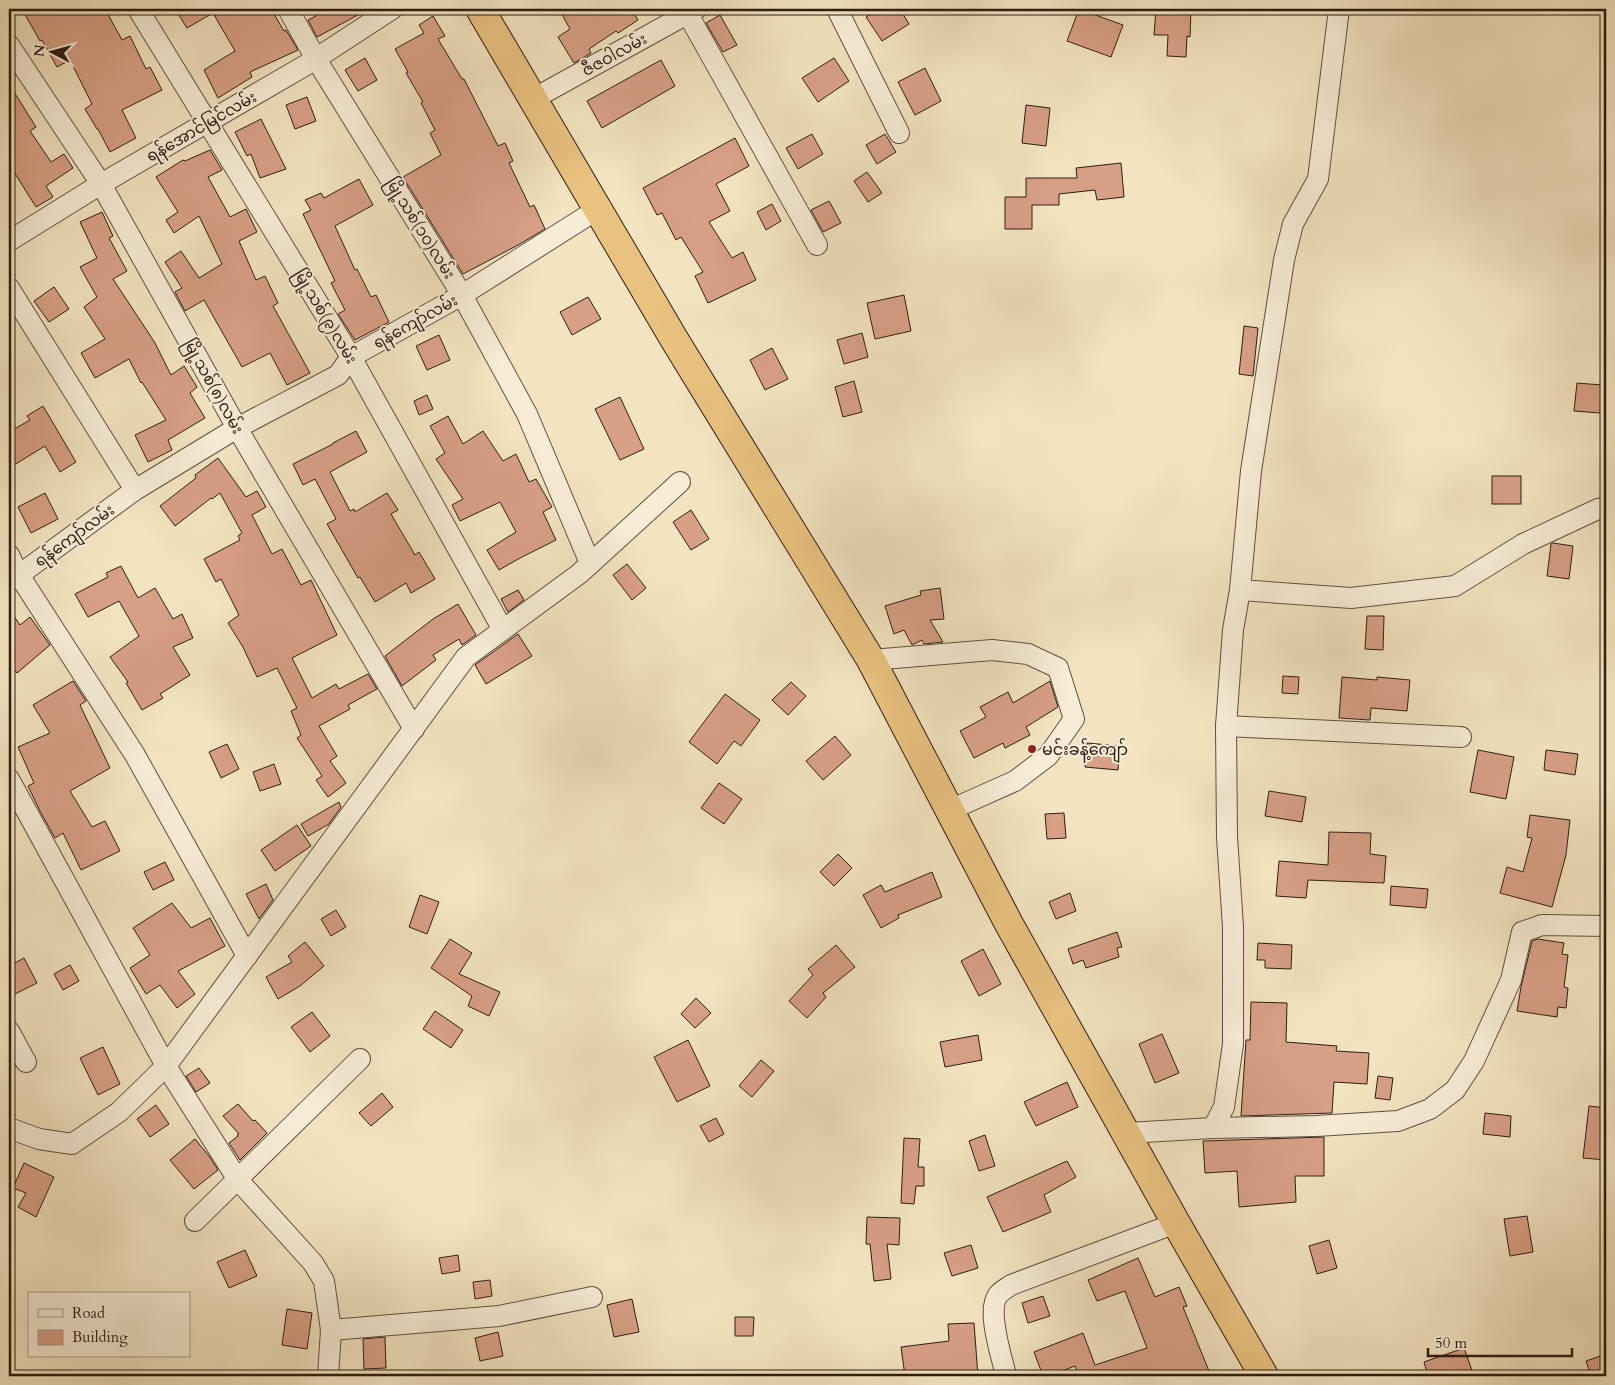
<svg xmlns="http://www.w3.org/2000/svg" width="1615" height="1385" viewBox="0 0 1615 1385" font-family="Cardo,'Noto Sans Myanmar',serif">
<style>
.building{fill:#d8a087;stroke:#2d1c15}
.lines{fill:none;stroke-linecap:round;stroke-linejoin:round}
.minor-casing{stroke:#5e4e40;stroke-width:22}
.highway-casing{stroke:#2d1c15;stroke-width:30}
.minor{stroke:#f7edd7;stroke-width:20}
.highway{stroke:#eac280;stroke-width:28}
.poi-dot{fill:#8f2418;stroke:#f7edd7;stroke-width:2}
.labels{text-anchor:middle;stroke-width:4;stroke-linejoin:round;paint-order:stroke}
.street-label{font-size:16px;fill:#2d1c15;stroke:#f7edd7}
.poi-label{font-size:16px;fill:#2d1c15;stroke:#f7edd7;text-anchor:start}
</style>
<rect width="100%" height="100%" fill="#f3e4c1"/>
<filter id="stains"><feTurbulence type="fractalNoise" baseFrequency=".004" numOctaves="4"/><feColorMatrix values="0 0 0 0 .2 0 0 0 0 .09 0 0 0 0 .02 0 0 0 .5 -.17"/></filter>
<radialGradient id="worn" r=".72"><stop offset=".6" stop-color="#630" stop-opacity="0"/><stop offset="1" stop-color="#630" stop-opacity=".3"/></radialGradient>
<g class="building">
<path d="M22,9h83l17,31 8,-4 16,33 4,-2 12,23 -40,20 14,28 -26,14 -12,-23h-1l-12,-20 7,-5 -22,-44 -13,7 -15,-27 -2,1z"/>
<path d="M175,9h96l13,22 2,-1 12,20 -48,22 2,5 -34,21 -14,-28 31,-19 -22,-38 -26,15z"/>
<path d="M312,9h57l-52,28 -9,-17 8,-4z"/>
<path d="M559,9h72l7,11 -20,13 -2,-2 -27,18 2,4 -17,10 -16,-26 12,-8z"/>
<path d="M878,9h22l9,15 -27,17 -16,-24z"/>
<path d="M1079,9l44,16 -12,32 -44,-16z"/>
<path d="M1156,9h35l-1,28 -3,-1 -1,21 -19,-1 1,-21h-14z"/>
<path d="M720,15l17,30 -14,7 -17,-29z"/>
<path d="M433,16l12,20 -7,3 24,40h2l34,67 7,-3 8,18 -4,2 21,44 4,-2 11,24 -25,15 -57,30 -60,-97 38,-22 -11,-22 5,-3 -14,-27 2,-1 -17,-29 2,-1 -13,-23 29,-16 -5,-8z"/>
<path d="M365,58l12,22 -19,11 -13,-21z"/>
<path d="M834,58l15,23 -31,21 -16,-24z"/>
<path d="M661,60l14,26 -73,42 -15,-27z"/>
<path d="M925,68l16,33 -26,14 -17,-33z"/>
<path d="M9,84l27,43 -6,4 21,31 13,-8 9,14 -27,18 7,11 -17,10 -22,-35 -5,5z"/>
<path d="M307,97l9,24 -21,8 -9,-24z"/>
<path d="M1026,105l24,3 -4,38 -24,-3z"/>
<path d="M261,119l25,50 -26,9 -9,-24 -4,2 -12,-24z"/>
<path d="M812,134l11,20 -25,15 -12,-21z"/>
<path d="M885,134l11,18 -19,12 -11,-19z"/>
<path d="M735,138l14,28 -33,18 14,27 -21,11 23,36 11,-6 13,28 -48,23 -13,-27 8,-4 -22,-35 -5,3 -14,-27 -5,2 -14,-27z"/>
<path d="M210,150l12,20 -14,7 22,40 16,-8 11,23 -18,9 17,39 9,-4 13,27 -5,3 37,67 -23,12 -17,-32 -28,14 -38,-67 -19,11 -10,-19 7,-4 -17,-26 16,-11 18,27 23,-14 -23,-48 -25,17 -8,-13 12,-8 -22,-35 27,-17 2,1z"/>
<path d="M1121,163l3,34 -27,3 -2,-10 -36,4v11h-27v24h-27v-32h21v-19h51l-1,-10z"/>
<path d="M867,172l15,21 -14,9 -14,-21z"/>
<path d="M359,179l14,26 -38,21 20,44 2,-1 14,28 5,-2 13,27 -34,18 -17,-26 7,-4 -14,-27 4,-2 -32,-67 8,-4 -6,-10 16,-7 3,5z"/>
<path d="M829,201l12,22 -18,9 -12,-22z"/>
<path d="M772,204l9,17 -15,9 -9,-18z"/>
<path d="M102,212l11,24 -4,2 18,33 -14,8 42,64 16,32 13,-9 13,21 -7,6 15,25 -37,22 4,10 -24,12 -13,-27 31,-15 -24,-38 -1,1 -12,-24 -34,19 -14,-25 24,-14 -21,-32 13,-10 -17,-30 17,-9 -17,-36z"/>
<path d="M54,287l15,22 -20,13 -15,-21z"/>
<path d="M904,295l7,36 -36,8 -8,-36z"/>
<path d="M588,297l13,22 -29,16 -12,-23z"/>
<path d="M1244,326l14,2 -5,48 -14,-2z"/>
<path d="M862,333l6,24 -24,7 -7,-24z"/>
<path d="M439,335l11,25 -23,10 -11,-24z"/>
<path d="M772,348l16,31 -23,11 -15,-30z"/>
<path d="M854,381l8,31 -19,5 -8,-30z"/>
<path d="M1577,383l25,2 -2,28 -26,-2z"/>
<path d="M427,395l6,14 -14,6 -5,-14z"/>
<path d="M620,397l24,52 -24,11 -25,-51z"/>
<path d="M43,406l33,56 -16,10 -15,-26 -36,22v-36l21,-12 -3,-4z"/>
<path d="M448,416l15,28 20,-13 20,30 13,-7 13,28 7,-3 16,28 -9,5 13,28 -34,17 -23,13 -12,-20 29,-18 -16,-30 -40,19 -8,-16 11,-6 -27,-40 9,-6 -15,-27z"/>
<path d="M356,431l11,21 -37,20 20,39 4,-2 1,3 32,-19 11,17 -7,4 24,41 4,-3 16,27 -24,14 -5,-10 -31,19 -15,-25 -2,1 -31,-54 9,-5 -21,-40 -12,6 -10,-21 40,-20v-1z"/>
<path d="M218,458l28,39 11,-6 9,16 -14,8 20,39 10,-5 19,36 10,-5 26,55 -45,23 20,40 24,-14 3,5 29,-15 9,15 -29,16 2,4 -31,17 18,30 -7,5 16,22 -18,14 -12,-17 6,-4 -25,-38 4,-3 -10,-24 6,-3 -20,-40 -20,9 -14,-30 -15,-24 11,-8 -18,-36 -5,3 -12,-23 36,-19 -2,-4 4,-3 -22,-40 -8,6 -1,-1 -36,28 -15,-20 36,-28 -1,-3z"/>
<rect x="1492" y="476" width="29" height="28"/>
<path d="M45,493l13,26 -27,14 -13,-26z"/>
<path d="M691,510l18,29 -18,11 -18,-28z"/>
<path d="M1553,543l20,3 -4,33 -22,-3 4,-32z"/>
<path d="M627,564l19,24 -14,12 -19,-25z"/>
<path d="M121,566l17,32 17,-10 18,31 9,-5 11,24 -20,9 17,28 -30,19 3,4 -21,12 -16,-27 2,-1 -18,-25 29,-21 -20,-35 -31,16 -13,-23 33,-17 -2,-4z"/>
<path d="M940,588l4,31 -14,1 13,22 -19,2 -2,-4 -10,5 -8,-15 -10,4 -9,-28 36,-11 -1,-4z"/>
<path d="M518,590l6,10 -16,12 -7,-13z"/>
<path d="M458,604l18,31 -14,10 -3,-6 -26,16 3,5 -34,26 -17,-30 48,-37z"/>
<path d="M9,609l11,16 10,-8 20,28 -33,28 -8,-10z"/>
<path d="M1367,616h17l-1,34 -18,-1z"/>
<path d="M518,634l14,22 -46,28 -11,-19z"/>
<path d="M1283,676l16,1 -1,17 -16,-1z"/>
<path d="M1342,677l35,3v-3l33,3 -3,31 -36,-3 -1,12 -31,-2z"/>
<path d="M73,681l13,20 -6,4 30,63 -40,23 22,36 13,-6 15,30 -39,19 -18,-37 -8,5 -15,-27 -12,-25 6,-3 -16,-36 32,-14 -17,-28z"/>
<path d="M1050,681l8,26 -32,20 4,8 -25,13 -2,-5 -29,15 -14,-27 26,-14 -6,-10 28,-15 5,11z"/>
<path d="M791,682l15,14 -18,19 -16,-15z"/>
<path d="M725,694l35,26 -19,26 -7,-5 -17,23 -28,-22z"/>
<path d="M835,736l16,19 -28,25 -17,-19z"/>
<path d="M1087,743l33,3 -2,24 -33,-3z"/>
<path d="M227,744l12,25 -18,9 -12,-26z"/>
<path d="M1478,750l36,7 -8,42 -36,-7z"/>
<path d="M1546,750l32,4 -3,21 -31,-5z"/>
<path d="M274,764l7,20 -21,7 -7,-19z"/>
<path d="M719,783l23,16 -18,25 -23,-16z"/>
<path d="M1269,791l37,6 -4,25 -37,-6z"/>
<path d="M339,802l2,5 -12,17 -21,12 -7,-12z"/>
<path d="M1064,813l2,25 -19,1 -2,-25z"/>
<path d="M1530,815l40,5 -4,35 -14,52 -52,-14 7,-26 16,5 9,-34 -5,-1z"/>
<path d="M297,825l14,21 -36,25 -14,-21z"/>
<path d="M1329,832l42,1 -1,21 16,2 -2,27 -76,-3 -2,18 -30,-2 3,-35 49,4z"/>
<path d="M838,854l14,14 -18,18 -14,-14z"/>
<path d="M165,862l9,18 -21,10 -9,-18z"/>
<path d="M932,872l10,25 -44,18 1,3 -18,10 -18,-33 18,-10 4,7z"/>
<path d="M266,884l7,16 -14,19 -13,-25z"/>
<path d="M1391,886l37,3 -2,19 -36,-3z"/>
<path d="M1070,893l6,18 -20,8 -7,-17z"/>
<path d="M420,895l19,7 -12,32 -18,-7z"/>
<path d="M172,903l19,25 19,-10 15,28 -47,25 17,23 -18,14 -17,-23 -14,9 -16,-26 20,-13 -17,-27z"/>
<path d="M336,910l10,17 -15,9 -10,-17z"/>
<path d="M1117,932l5,15 -5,1 2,9 -33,11 -3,-8 -10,4 -5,-15z"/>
<path d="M450,939l22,14 -13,21 41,18 -11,24 -21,-10 4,-10 -41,-28z"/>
<path d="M1538,939l26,4 -2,11 6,1 -4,32 4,1 -2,20 -8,-1 -1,10 -40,-6 4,-24 11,-46z"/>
<path d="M305,942l19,24 -24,20 -22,13 -12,-22 26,-15 -4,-6z"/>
<path d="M1258,943l34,2 -1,24 -26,-1v-8h-8z"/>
<path d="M836,945l19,22 -32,26 3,4 -19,21 -18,-17 24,-26 -5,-6z"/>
<path d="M983,949l18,35 -22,12 -18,-35z"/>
<path d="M24,958l13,25 -22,11 -6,-12v-16z"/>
<path d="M70,965l9,16 -16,9 -9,-16z"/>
<path d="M696,998l15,15 -16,15 -14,-14z"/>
<path d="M1251,1002l36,1 -1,39 51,4 -1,5 33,2 -2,31 -33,-2 -2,31 -91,3 5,-76h4z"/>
<path d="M435,1011l28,19 -12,18 -28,-19z"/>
<path d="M312,1012l18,24 -20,16 -19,-25z"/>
<path d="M1162,1034l17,39 -24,10 -16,-39z"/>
<path d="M978,1035l4,25 -37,7 -5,-25z"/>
<path d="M688,1040l22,46 -33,16 -23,-45z"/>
<path d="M103,1047l17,37 -22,11 -18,-37z"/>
<path d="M761,1060l13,11 -22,26 -13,-11z"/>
<path d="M199,1068l11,15 -14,9 -10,-16z"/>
<path d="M1378,1076l15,2 -3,22 -15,-2z"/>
<path d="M1067,1082l11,25 -42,19 -12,-24z"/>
<path d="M382,1093l11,14 -22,19 -12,-13z"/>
<path d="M238,1104l15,17 2,-1 12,13 -27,27 -11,-17 9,-7 -1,-1 2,-1 -16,-18z"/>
<path d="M156,1105l13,19 -19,13 -13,-18z"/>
<path d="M1589,1106l17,2v52l-23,-2z"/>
<path d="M1485,1113l26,3 -1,21 -27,-3z"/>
<path d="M716,1118l8,16 -15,8 -9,-16z"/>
<path d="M985,1135l10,31 -16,5 -10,-30z"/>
<path d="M1324,1137v39h-29l1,26 -57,5 -2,-36 -32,2 -2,-32z"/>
<path d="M904,1138l16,1 -2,28h6v19h-8l-2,18 -13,-1z"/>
<path d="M195,1139l14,17 9,14 -24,19 -24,-29z"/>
<path d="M1067,1161l9,16 -32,18 7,17 -48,20 -16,-35z"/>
<path d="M24,1163l30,14 -18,40 -18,-10 8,-14 -13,-5z"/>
<path d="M1527,1216l6,36 -23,4 -6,-37z"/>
<path d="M867,1217l33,1 -1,27 -12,-1 4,35 -17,2 -4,-37h-4z"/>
<path d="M1329,1240l8,28 -20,6 -8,-28z"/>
<path d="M971,1245l7,23 -26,8 -8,-23z"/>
<path d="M245,1250l12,26 -28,12 -12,-26z"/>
<path d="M458,1255l2,16 -18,3 -3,-16z"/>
<path d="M1138,1258l17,39 24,-10 8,19 -4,1 28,69h-140l-1,-3 7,-2 -2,-5 -26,10h-6l-9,-24 49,-19 12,32 52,-17 -22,-57 -28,10 -9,-21z"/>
<path d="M490,1280l2,16 -17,3 -2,-17z"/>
<path d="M1043,1296l7,20 -22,7 -6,-20z"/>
<path d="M632,1299l7,33 -25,5 -7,-32z"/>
<path d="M287,1309l25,4 -5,36 -25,-4z"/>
<path d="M735,1317h19l-1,19h-18z"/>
<path d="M974,1323l4,53h-27v-3l-25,3h-21l-4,-29 48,-6 -1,-17z"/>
<path d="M498,1332l5,24 -23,5 -5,-23z"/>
<path d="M385,1337l1,31 -22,1 -1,-30z"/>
<path d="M1464,1348l10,28h-46l-4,-14z"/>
<path d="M1606,1354v22h-15l-5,-15z"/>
</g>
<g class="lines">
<g class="minor-casing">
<g id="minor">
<path d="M138,9l213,348 152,273"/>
<path d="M288,9l28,50 146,236 65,119 63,149"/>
<path d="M685,9l132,236"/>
<path d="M837,9l62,124"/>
<path d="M1339,9l-21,170 -25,45 -9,36 -33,211 -11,119 111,8 104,-12 68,-42 75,-35 8,-1"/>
<path d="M9,45l92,139 136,244 177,301"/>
<path d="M533,99l163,-90"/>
<path d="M9,241l92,-57 205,-119 86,-56"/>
<path d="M9,288l126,202"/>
<path d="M9,555l10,20 116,180 112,201"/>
<path d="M9,580l10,-5 116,-85 102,-62 101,-53 13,-18 111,-62 136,-86"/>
<path d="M871,660l121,-10 36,4 30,14 16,51 -26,37 -33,25 -65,29"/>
<path d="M1226,726l235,11"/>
<path d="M9,779l157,287 72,114 75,83 11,18 7,49 -3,46"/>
<path d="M9,1031l17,31"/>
<path d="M9,1128l30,11 33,5 47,-32 47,-46 300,-409 113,-83 101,-92"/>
<path d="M1213,1128l103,-2 82,-5 32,-12 25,-19 19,-29 37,-81 11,-48 20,-7 64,1"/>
<path d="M1127,1133l86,-5 11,-21 9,-63v-117l-6,-90 -1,-111 7,-96 7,-40"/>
<path d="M195,1221l165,-162"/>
<path d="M331,1330l168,-14 93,-19"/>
<path d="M1006,1376c-4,-19 -20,-65 -8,-81 3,-4 9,-7 13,-10l165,-62"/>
</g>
</g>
<g class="highway-casing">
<path id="highway" d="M480,9l194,330 197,321 138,264 167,299 88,153"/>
</g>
<use href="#minor" class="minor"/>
<use href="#highway" class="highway"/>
</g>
<circle class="poi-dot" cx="1032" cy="749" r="5"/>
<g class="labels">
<g class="street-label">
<text transform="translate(614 54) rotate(-29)" y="6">ဇီဇဝါလမ်း</text>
<text transform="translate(201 126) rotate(-30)" y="6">ရန်အောင်မြင်လမ်း</text>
<text transform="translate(421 228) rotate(58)" y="6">မြို့သစ်(၁၀)လမ်း</text>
<text transform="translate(326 316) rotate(59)" y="6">မြို့သစ်(၉)လမ်း</text>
<text transform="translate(415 321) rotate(-29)" y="6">ရန်ကျော်လမ်း</text>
<text transform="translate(214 386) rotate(61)" y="6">မြို့သစ်(၈)လမ်း</text>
<text transform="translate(74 535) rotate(-36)" y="6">ရန်ကျော်လမ်း</text>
</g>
<g class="poi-label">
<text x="1042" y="755">မင်းခန့်ကျော်</text>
</g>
</g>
<rect width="1615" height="1385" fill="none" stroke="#f3e4c1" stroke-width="30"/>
<rect x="10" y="10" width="1595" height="1365" fill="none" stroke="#2d1c15" stroke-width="2.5"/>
<rect x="15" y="15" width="1585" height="1355" fill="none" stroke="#2d1c15"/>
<rect x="28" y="1292" width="162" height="65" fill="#f7edd7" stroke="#a69989"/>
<rect x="38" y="1309" width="25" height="8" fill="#f7edd7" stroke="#a69989"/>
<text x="72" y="1318" font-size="15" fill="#2d1c15">Road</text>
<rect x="38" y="1330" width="25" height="15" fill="#d8a087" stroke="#a69989"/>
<text x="72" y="1342" font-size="15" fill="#2d1c15">Building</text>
<g transform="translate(52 52) rotate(276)" stroke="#f7edd7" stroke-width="4" paint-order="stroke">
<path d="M0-4L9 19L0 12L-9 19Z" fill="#2d1c15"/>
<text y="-8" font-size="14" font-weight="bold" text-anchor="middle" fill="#2d1c15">N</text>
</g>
<path d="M1428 1348v8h144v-8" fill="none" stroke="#2d1c15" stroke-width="2.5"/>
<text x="1435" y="1348" font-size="15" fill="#2d1c15" stroke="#f7edd7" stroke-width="4" paint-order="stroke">50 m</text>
<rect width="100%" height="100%" filter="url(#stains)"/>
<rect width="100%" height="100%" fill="url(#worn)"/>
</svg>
